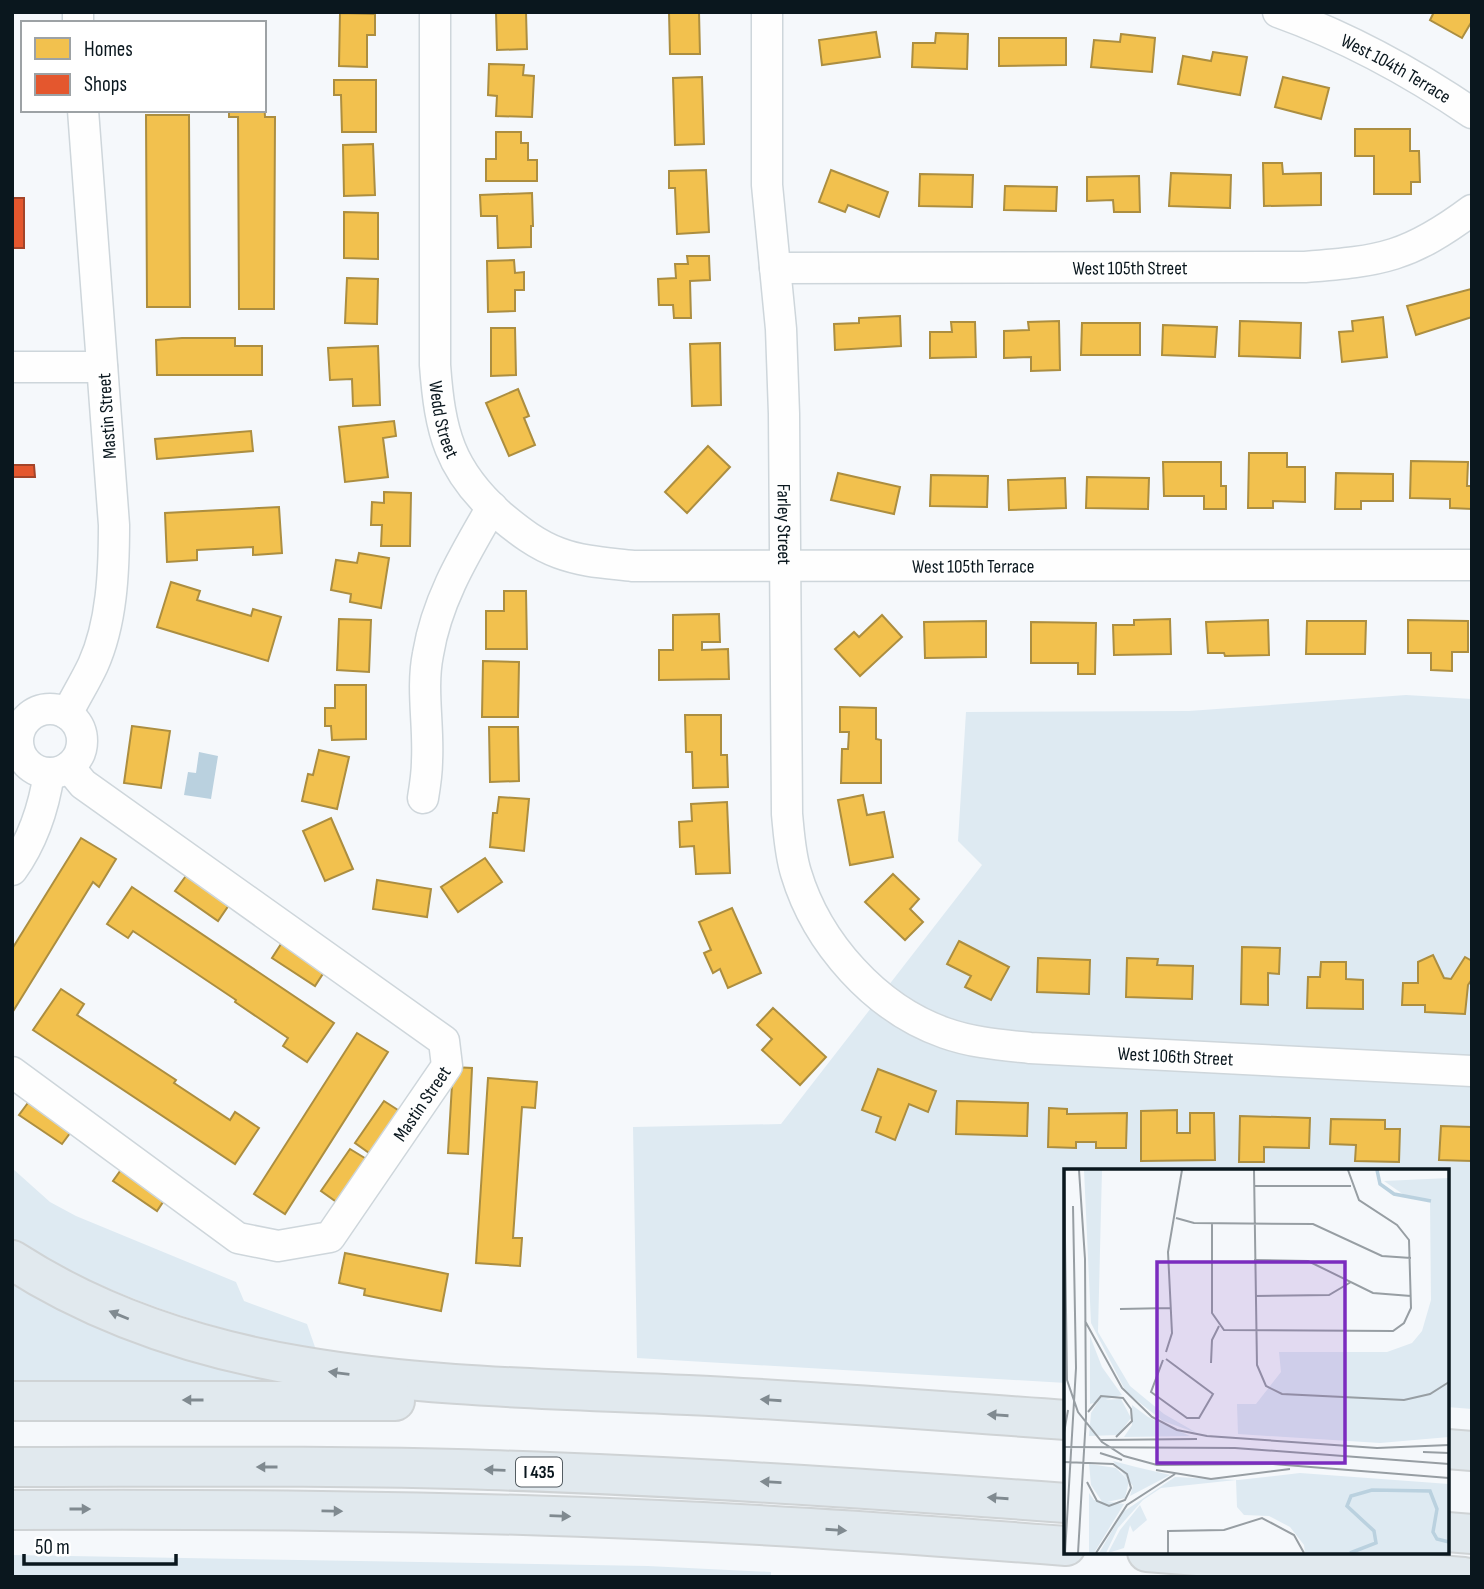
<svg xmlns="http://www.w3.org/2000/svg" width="1484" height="1589" viewBox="0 0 1484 1589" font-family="'Sofia Sans Condensed',sans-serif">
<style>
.green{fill:#deeaf2}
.water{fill:#bad1df}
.homes{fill:#f2c14e;stroke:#ac8e40;stroke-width:2}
.shops{fill:#e4572e;stroke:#a34429;stroke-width:2}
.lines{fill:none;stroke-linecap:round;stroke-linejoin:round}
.minor-casing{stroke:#ced6db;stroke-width:33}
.highway-casing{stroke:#cfd3d5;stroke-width:42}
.minor{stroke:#fefefe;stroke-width:30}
.highway{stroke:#e1e9ee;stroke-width:38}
.oneway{fill:#808a90}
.labels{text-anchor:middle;stroke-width:7;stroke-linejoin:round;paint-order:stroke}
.shield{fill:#fff;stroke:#545d62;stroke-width:2}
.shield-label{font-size:18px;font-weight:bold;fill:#0a171e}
.street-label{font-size:19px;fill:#0a171e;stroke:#fff}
.inset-river{fill:none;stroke:#bad1df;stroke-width:3.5}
.inset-road{fill:none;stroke:#979ea3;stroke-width:2}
.view{fill:#7b2cbf;fill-opacity:0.15;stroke:#7b2cbf;stroke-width:3.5}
.inset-edge{fill:none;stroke:#0a171e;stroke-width:3.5}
</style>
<rect width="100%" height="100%" fill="#f5f8fb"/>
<g class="green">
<path d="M1406,695l66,4v710l-25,-2v-236h-381v212l-429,-25 -4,-231 148,-3 201,-259 -24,-24 8,-129 223,-1z"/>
<path d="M12,1168l38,34 26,14 160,66 8,19 63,23 9,26c-107,-20 -209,-55 -304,-109z"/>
<path d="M12,1283l72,34 178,58 -3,11 -247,3z"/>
<path d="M12,1555l636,11 123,6v5h-759z"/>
</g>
<path class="water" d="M199,752l19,4 -7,43 -27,-4 4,-23 8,1z"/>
<g class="homes">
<path d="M496,12h30l1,37 -30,1z"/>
<path d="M669,12h30l1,42h-30z"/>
<path d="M1430,12h42v9l-10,17 -32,-18 3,-6z"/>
<path d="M340,13l35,1v21h-8v32l-28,-1z"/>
<path d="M876,32l4,25 -58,8 -3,-25z"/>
<path d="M936,33l32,1 -1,35 -55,-2 1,-24h22z"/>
<path d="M1121,34l34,4 -3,34 -61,-5 3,-27 26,2z"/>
<path d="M999,38h67v27l-67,1z"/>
<path d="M1213,52l34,5 -7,38 -62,-11 5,-28 28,5z"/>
<path d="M489,64l35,1 -1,10 11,1 -2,41 -36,-1 1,-20 -9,-1z"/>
<path d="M702,77l2,67 -29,1 -2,-67z"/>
<path d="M1283,77l46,11 -8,31 -46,-12z"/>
<path d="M334,80h42v52h-34l-1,-37h-7z"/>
<path d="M264,98l1,19h10l-1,192h-35l-1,-192h-9v-7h35z"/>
<path d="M146,115h43l1,192h-43z"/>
<path d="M1355,129h55v22h9l1,31h-9v12h-37v-38h-19z"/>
<path d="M496,132h25v11h7v17h9v21h-51v-22h10z"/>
<path d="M373,144l2,51 -31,1 -1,-51z"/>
<path d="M1263,163h19l1,11 38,-1v32l-57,1z"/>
<path d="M706,170l3,62 -32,2 -2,-46h-6v-17z"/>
<path d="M831,170l57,22 -9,25 -31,-12 -3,7 -26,-10z"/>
<path d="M1171,173l60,2 -1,33 -61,-2z"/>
<path d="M920,174l53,1 -1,32 -53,-1z"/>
<path d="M1139,176l1,36h-26l-1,-12 -26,1v-24z"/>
<path d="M1005,186l52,1 -1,24 -52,-1z"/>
<path d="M532,193l1,33h-2v21l-33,1 -1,-32h-16l-1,-21z"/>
<path d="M344,212l34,1v46l-34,-1z"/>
<path d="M687,256h22l1,24 -20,1 1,37h-17l-1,-13h-14l-1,-26 18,-1 -1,-14h13z"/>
<path d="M514,260l1,13 9,-1v18h-9v21l-27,1 -1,-51z"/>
<path d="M347,278l31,1 -1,45 -32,-1z"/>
<path d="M1471,289l1,28 -56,18 -9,-29z"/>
<path d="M900,316l1,30 -66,4 -1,-26 25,-1v-5z"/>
<path d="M1383,317l4,40 -45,5 -3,-30 14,-1 -1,-10z"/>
<path d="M1059,321l1,49 -29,1v-14l-27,1v-27l25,-1 -1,-8z"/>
<path d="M1240,321l61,2 -1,35 -61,-2z"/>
<path d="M951,322h24l1,35 -46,1v-26h22z"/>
<path d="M1082,323h58v32h-59z"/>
<path d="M1163,325l54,2 -2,30 -53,-2z"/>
<path d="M491,328h24l1,47 -25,1z"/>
<path d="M182,338h53v8h27v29h-105l-1,-35z"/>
<path d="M720,343l1,62 -29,1 -2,-62z"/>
<path d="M378,346l2,59 -27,1 -1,-27 -22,1 -2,-32z"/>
<path d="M518,389l11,27 -5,2 11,27 -26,11 -23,-53z"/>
<path d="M394,421l2,15 -13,2 5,39 -43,5 -6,-55z"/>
<path d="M251,431l2,20 -96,8 -2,-20z"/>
<path d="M708,446l22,21 -43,46 -22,-21z"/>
<path d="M1249,453h38v14h18v35l-32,-1v7h-25z"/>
<path d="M1411,461l57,1 -1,24h5v23l-22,-1v-9l-40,-1z"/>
<path d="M1163,462h58v24h5v23h-22v-13h-40z"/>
<path d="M838,473l62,14 -6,27 -63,-14z"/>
<path d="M1336,473l57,1v27h-32v8h-26z"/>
<path d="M931,475l57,1 -1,31 -57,-1z"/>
<path d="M1087,477l62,1 -1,31 -62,-1z"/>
<path d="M1065,478l1,30 -57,2 -1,-30z"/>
<path d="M384,492l27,1 -1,53h-29l1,-21h-11l1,-23 12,1z"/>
<path d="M279,507l3,46 -29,2v-8l-56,3v10l-30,2 -2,-49z"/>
<path d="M359,553l30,5 -8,50 -31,-6 1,-8 -20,-4 5,-30 21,3z"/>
<path d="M171,582l29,9 -3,9 54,16 2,-7 28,8 -13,44 -111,-34z"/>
<path d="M504,591h22l1,58h-41v-38h18z"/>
<path d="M719,614l1,28h-18v8l26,-1 1,30 -70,1v-30h14v-35z"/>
<path d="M882,615l20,22 -42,39 -25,-27 19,-17 5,5z"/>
<path d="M339,619l32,1 -2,52 -32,-2z"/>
<path d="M1170,619l1,35 -57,1 -1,-30h21v-5z"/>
<path d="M1268,620l1,35 -44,1 -1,-3h-16l-2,-31z"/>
<path d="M1408,620l60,1v31h-16v19l-21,-1v-17h-23z"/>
<path d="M986,621v36l-61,1 -1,-36z"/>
<path d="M1307,621h59l-1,33h-59z"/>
<path d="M1031,622l65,1 -1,51h-17v-11h-47z"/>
<path d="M483,661l36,1 -1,55h-36z"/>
<path d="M335,685h31v54l-34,1 -1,-14h-6v-18h10z"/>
<path d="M840,707l36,1v31l5,1v43h-40l1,-34h6l1,-17h-9z"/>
<path d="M685,715h36v40h6l1,32 -35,1 -1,-36h-6z"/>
<path d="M132,726l38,5 -9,57 -37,-5z"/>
<path d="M489,727h29l1,54 -29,1z"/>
<path d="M319,750l30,7 -12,52 -35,-8 6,-27 5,1z"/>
<path d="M863,795l4,20 17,-3 9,45 -43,8 -12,-65z"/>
<path d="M499,797l30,2 -5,52 -34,-4 3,-34h4z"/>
<path d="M727,802l3,71 -34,1 -2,-28 -14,1 -1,-25 13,-1 -1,-17z"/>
<path d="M331,818l22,51 -28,12 -22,-50z"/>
<path d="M81,838l35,21 -17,28 -6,-5 -81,131v-64z"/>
<path d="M485,858l17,24 -44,30 -17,-25z"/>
<path d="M188,873l43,29 -13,19 -43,-30z"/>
<path d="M893,874l26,25 -9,10 13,13 -18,18 -40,-38z"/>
<path d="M377,880l54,9 -4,28 -54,-8z"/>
<path d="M132,887l202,136 -27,39 -24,-16 5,-8 -53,-36 1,-2 -103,-69 -5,7 -21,-14z"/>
<path d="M732,908l29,65 -33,15 -8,-19 -7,4 -9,-20 7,-3 -12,-28z"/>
<path d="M283,941l43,28 -11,17 -43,-28z"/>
<path d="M959,941l50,26 -18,33 -26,-13 6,-11 -24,-12z"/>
<path d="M1242,947l38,1 -1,26 -11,-1v32l-27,-1z"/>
<path d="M1433,955l11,23 7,1 14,-22 7,4v18l-4,6 -3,29 -40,-2v-7h-23l1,-22h15v-21z"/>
<path d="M1038,958l52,2 -1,34 -52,-2z"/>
<path d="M1127,958l31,1 -1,6 36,1 -1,33 -66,-2z"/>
<path d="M1321,962h25v17l17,1v29l-56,-1 1,-31h12z"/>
<path d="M61,989l23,15 -7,11 99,65 -2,3 56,37 5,-8 24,16 -24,36 -202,-134z"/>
<path d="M773,1008l53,49 -26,28 -38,-35 10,-11 -15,-14z"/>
<path d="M357,1033l31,19 -103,162 -31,-20z"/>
<path d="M453,1067l19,1 -4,86 -20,-1z"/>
<path d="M878,1069l58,22 -8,21 -19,-8 -14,36 -19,-8 5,-15 -19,-7z"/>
<path d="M488,1078l49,4 -2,26 -13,-1 -9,131h9l-2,28 -44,-3z"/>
<path d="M30,1100l43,29 -11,15 -43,-29z"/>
<path d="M384,1101l17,11 -29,43 -17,-12z"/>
<path d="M957,1101l71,2 -1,33 -71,-2z"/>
<path d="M1049,1108l18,1v5l60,-1 -1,35h-30v-6h-20v6l-28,-1z"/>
<path d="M1177,1110v23h13v-20h24l1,47 -74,1v-50z"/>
<path d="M1240,1116l70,2 -1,30 -45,-1v15h-25z"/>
<path d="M1331,1119l54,1v9h15l-1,33 -44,-1 1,-16 -26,-1z"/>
<path d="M1441,1126l31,1v34l-33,-1z"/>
<path d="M350,1149l18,11 -30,43 -17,-12z"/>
<path d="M125,1164l44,29 -12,18 -44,-30z"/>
<path d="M345,1253l103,21 -7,37 -77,-16 1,-6 -26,-6z"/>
</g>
<g class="shops">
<rect x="12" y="198" width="12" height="50"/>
<path d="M12,465h22l1,12h-23z"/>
</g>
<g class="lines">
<g class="minor-casing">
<g id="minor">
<path id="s1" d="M435,12v353c5,67 14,105 66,151 18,15 36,29 58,37 24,9 49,10 74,13l839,-1"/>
<path id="s2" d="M767,12v173l14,144 3,85 3,400c2,20 3,40 9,59 21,70 80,136 149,160 28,10 57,12 85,15l442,23"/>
<path id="s3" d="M1278,12c70,25 132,59 194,101"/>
<path d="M78,23v-11"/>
<path id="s4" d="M775,268l530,-1c77,-6 104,-10 167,-57"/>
<path d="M12,367h90"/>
<circle cx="50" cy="741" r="32"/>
<path d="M67,714c8,-16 18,-32 26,-49 19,-42 21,-94 21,-140l-31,-415"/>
<path d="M423,798c2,-12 4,-25 4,-37 2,-36 -6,-72 1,-107 9,-55 37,-100 64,-147"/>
<path d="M12,870c20,-28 32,-63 37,-97"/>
<path id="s5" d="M12,1072l226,166 40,8 52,-9 117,-171 -3,-25 -361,-257 -14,-17"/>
</g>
</g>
<g class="highway-casing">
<g id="highway">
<path d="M12,1260c201,130 447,124 676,135 126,6 252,16 378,25"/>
<path d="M12,1401h383"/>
<path d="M1447,1449l25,2"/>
<path d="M12,1467c159,0 318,-2 477,3 193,6 385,19 577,33"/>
<path d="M12,1510c180,-1 361,0 541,6 171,5 342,17 513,30"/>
<path d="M1447,1532l25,2"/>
<path d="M1147,1552l317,25"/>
</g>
</g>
<use href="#minor" class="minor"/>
<use href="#highway" class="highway"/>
</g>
<defs><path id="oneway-solid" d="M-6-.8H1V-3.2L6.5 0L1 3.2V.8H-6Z" transform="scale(1.75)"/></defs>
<g class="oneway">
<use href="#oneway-solid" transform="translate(119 1315) rotate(-158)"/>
<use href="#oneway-solid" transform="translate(339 1373) rotate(-173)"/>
<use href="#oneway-solid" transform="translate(193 1400) rotate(180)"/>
<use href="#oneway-solid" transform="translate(771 1400) rotate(-176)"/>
<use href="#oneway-solid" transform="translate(998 1415) rotate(-176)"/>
<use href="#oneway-solid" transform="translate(267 1467) rotate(-180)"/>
<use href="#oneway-solid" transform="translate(495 1470) rotate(-178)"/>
<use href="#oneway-solid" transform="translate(771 1482) rotate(-177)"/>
<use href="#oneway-solid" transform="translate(998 1498) rotate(-176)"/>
<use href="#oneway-solid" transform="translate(80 1509)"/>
<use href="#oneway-solid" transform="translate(332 1511) rotate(1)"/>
<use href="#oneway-solid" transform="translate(560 1516) rotate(2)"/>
<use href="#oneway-solid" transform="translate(836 1530) rotate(4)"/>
</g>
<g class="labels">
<rect class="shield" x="516" y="1457.5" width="46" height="29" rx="5"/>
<g class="shield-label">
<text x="539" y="1478">I 435</text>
</g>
<g class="street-label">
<text dy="7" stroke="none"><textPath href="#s3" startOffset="131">West 104th Terrace</textPath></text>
<text dy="7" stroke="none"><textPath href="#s4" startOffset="355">West 105th Street</textPath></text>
<text transform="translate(106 416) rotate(-94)" y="7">Mastin Street</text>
<text dy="7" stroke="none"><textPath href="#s1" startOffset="408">Wedd Street</textPath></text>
<text dy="7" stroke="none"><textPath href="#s2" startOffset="513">Farley Street</textPath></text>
<text dy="7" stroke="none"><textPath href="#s1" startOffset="1008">West 105th Terrace</textPath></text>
<text dy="7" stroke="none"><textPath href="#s2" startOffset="1321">West 106th Street</textPath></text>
<text dy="7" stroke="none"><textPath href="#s5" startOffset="536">Mastin Street</textPath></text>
</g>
</g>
<g transform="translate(1064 1169)">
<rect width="385" height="385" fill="#f5f8fb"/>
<path d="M20,1h18l-4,162 32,54 34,28 33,19 -34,-12 -37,-29 -35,-69zM385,9v259l-69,6 -142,-9 -1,-30h19l25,-32 -2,-20h108l25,-9 10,-12 9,-31 -1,-99 -23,-4 -23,-16zM26,167l12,31 20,28 -32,9zM57,230l10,19 -13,17 -29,1 2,-23 8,-13zM68,236l16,12 42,19 -66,1 8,-12zM49,292l23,6 34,8 -40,21 3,-10zM25,295l27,4 13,13 -4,17 -22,5 -12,-18zM236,304l149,11v69h-144l-1,-8 -14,-18 -21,-11 -25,-1 -7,-8 -1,-27 -75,8 -18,12 -25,28 -12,25h-7l24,-41 52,-35 63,3zM25,324l5,7 30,4 -30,49h-5zM76,336l7,15 -14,12 -3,-7 -6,23 -16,5 12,-23z" fill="#deeaf2"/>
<path class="inset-river" d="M313,1l3,14 14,10 37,7M286,384l26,-10 -2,-12 -27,-25 4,-10 21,-6 58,1 7,18 -4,23 4,7 12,3"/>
<path class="inset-road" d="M0,1l3,210 11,32 24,30 22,14 33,9 116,-1 176,14M190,1l3,195 9,21 16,8 122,6 26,-6 19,-12M190,17h97M112,49l18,5 119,1 69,32 29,2M148,54v90l12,17 169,1 11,-8 7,-15 -2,-68 -12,-15 -38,-25 -11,-30M190,91l54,1 65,32 38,3M191,127l74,-1 22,-13M56,140l50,-1M21,152l37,67 30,29 25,13 30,6 170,12 72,-3M102,183l6,-19 -4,-81 14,-82M99,191l-12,32 36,26h12l14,-24 -47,-35M147,194l1,-23 7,-14M24,243l13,-16 22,2 8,11 1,12 -16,16M0,264l4,-23M36,271l97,-1M0,278l171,1 214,16M359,283l26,1M36,284l22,7M0,293l49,2 14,10 4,14 -6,12 -16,6 -12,-5 -10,-19M92,301l55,9 79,-10M1,384l11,-185 -3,-162M14,384l8,-136 -1,-158 -6,-89M32,384l31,-48 48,-31M104,384v-22l56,-1 38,-12 32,17 10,18"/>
<path class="view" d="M93,93h188v201h-188z"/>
<rect width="385" height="385" class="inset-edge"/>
</g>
<rect width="1484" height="1589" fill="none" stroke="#0a171e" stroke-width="28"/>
<rect x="21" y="21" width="245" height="91" fill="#ffffff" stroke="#9da2a5" stroke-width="2"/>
<rect x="35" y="38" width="35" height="21" fill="#f2c14e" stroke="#9da2a5" stroke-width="2"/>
<text x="84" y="56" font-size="21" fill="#0a171e">Homes</text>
<rect x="35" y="74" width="35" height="21" fill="#e4572e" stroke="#9da2a5" stroke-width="2"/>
<text x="84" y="91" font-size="21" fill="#0a171e">Shops</text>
<path d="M24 1554v10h152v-10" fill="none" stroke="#0a171e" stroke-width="3.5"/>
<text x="35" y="1554" font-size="21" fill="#0a171e" stroke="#ffffff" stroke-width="5" paint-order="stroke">50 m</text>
</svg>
